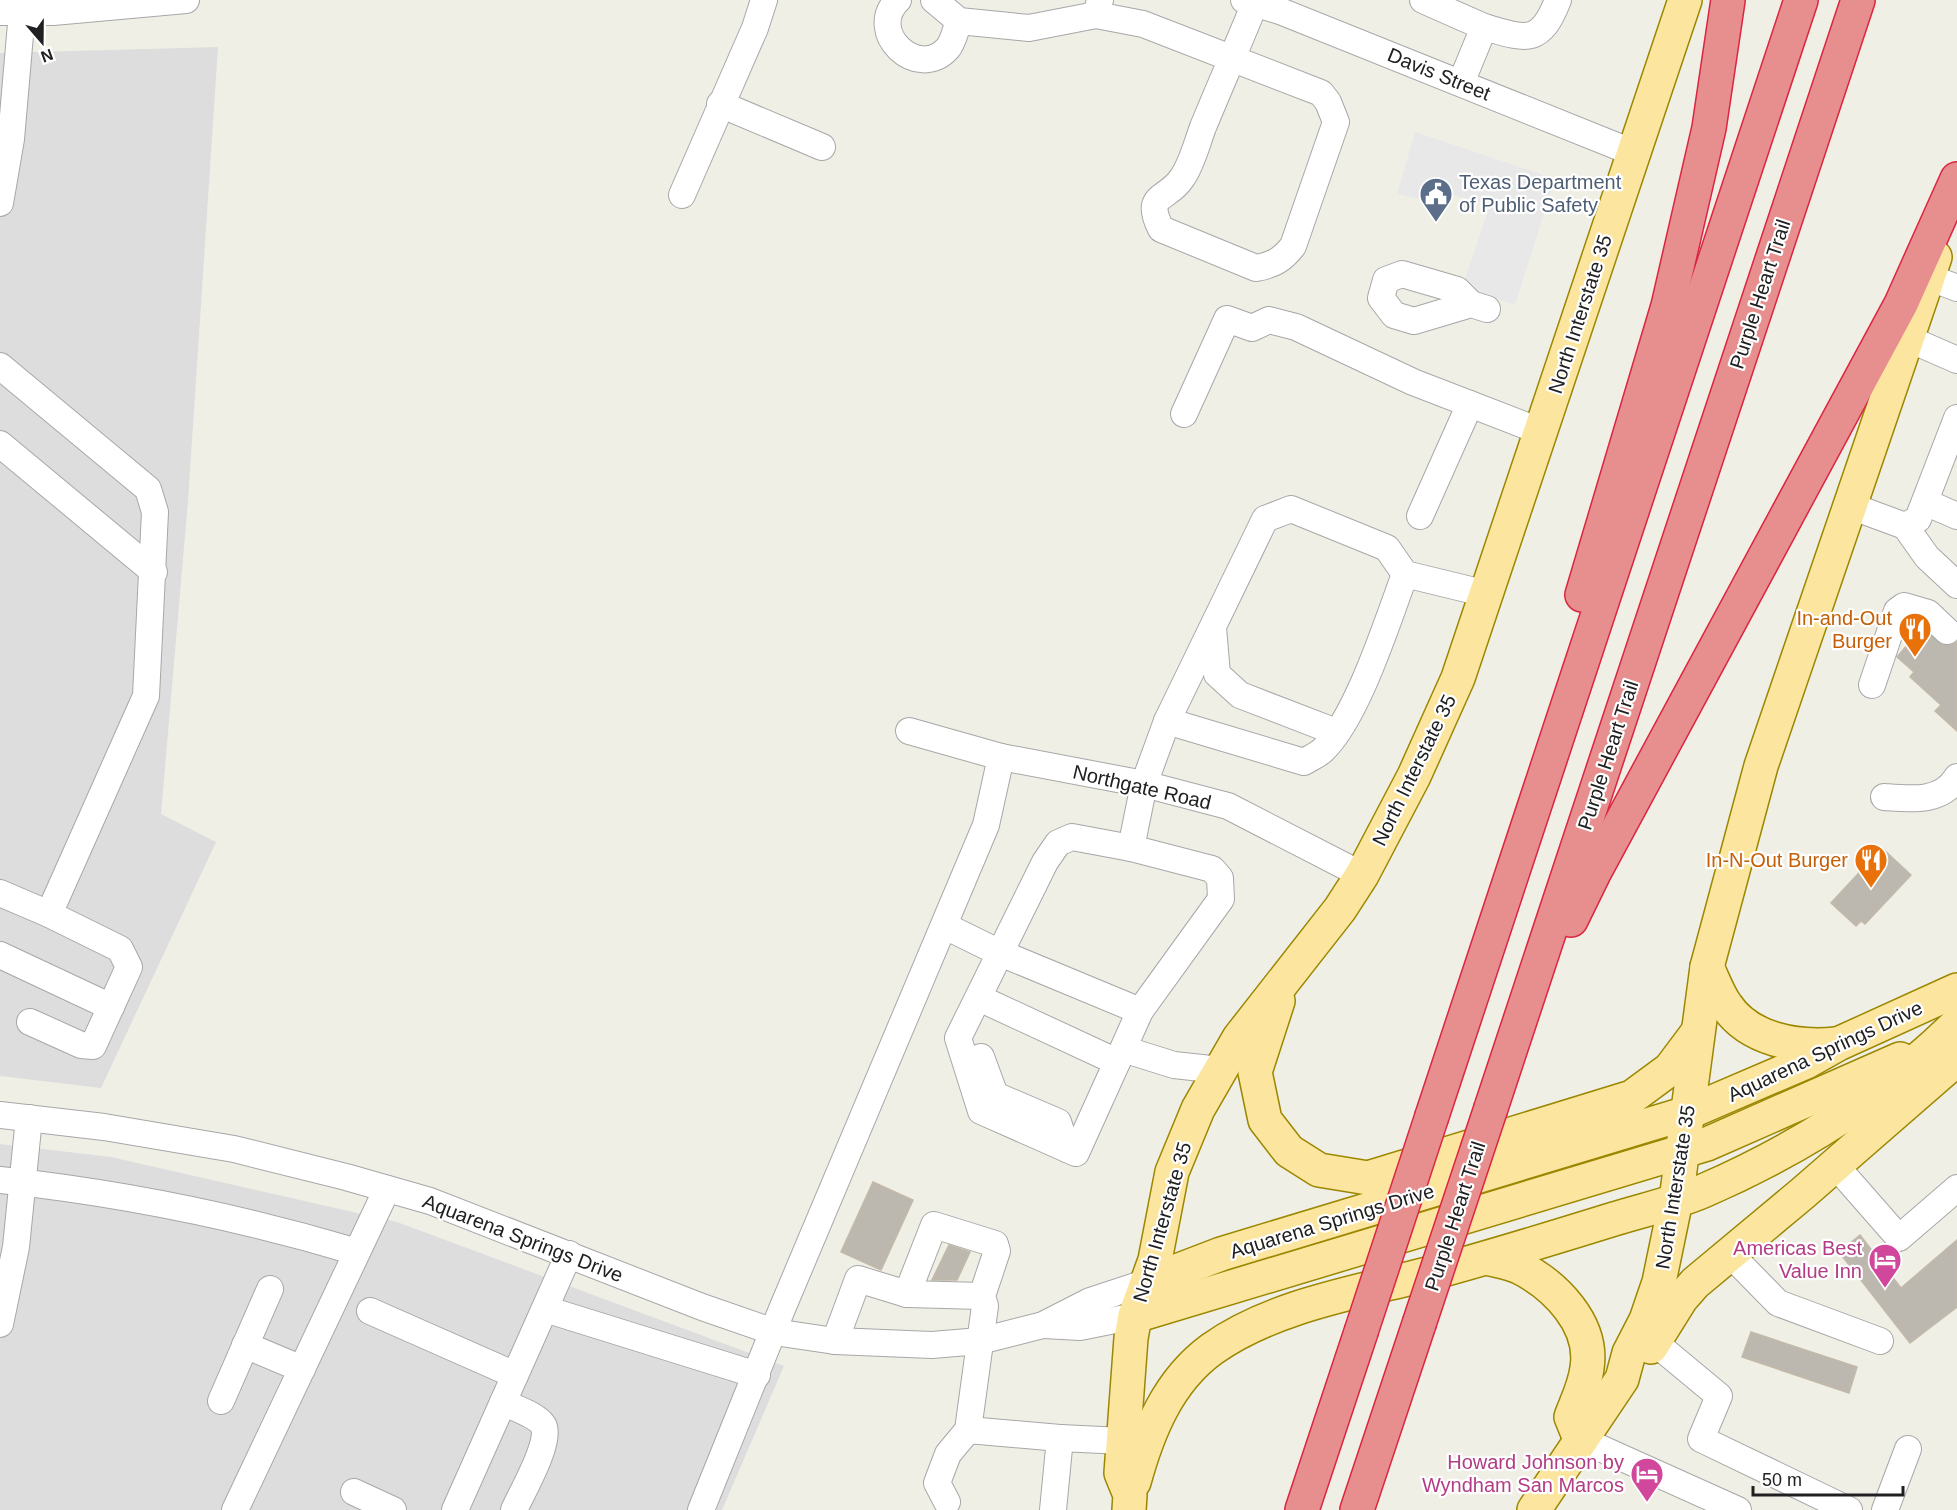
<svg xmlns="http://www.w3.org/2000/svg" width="1957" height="1510" viewBox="0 0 1957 1510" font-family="Arial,sans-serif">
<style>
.residential{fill:#dedddd}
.parking{fill:#e8e8e8}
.building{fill:#bdb8af;stroke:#c2b9a8;stroke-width:1.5}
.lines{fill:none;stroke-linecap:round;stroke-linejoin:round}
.minor-casing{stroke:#a7a7a7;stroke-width:28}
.major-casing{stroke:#9b8700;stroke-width:36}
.highway-casing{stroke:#dc2540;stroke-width:36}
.minor{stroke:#fff;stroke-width:26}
.major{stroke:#fce69f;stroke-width:33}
.highway{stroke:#e78f8e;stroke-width:33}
.highway-bridge-casing{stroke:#dc2540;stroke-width:36;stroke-linecap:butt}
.highway-bridge{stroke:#e78f8e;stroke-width:33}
.labels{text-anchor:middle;stroke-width:4.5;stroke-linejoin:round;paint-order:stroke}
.street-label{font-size:20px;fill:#202020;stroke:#fff}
.service-label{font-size:20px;fill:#4e5e75;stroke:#fff;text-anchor:start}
.food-label{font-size:20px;fill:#c56008;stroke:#fff;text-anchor:end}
.hotel-label{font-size:20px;fill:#b23c85;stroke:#fff;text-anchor:end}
</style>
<rect width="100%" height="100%" fill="#f0efe6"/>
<g class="residential">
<path d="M218,47l-30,454 -27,313 55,28 -115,246 -101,-12v-1023z"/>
<path d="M0,1144l111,13 286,65 387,144 -62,144h-722z"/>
</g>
<path class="parking" d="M1415,132l140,47 -40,126 -53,-18 28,-82 -51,-14 -4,11 -38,-8z"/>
<g class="building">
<path d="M1922,628l21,17 14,-3v89l-22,-20 6,-6 -31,-28 4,-5 -17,-15z"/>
<path d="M1882,848l29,27 -46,49 -4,-3 -5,5 -25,-23z"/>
<path d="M873,1182l40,18 -32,70 -40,-18z"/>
<path d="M1860,1235l41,53 56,-48v67l-47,36 -71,-91z"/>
<path d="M949,1245l21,7 -13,28h-25z"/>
<path d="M1751,1332l106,35 -8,26 -107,-36z"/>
</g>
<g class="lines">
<g class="minor-casing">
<g id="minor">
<path d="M898,0c-33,32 20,82 50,48 5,-6 8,-19 11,-27"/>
<path d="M934,0l25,21 70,7 67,-13"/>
<path d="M1100,0l-4,15 47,9 178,69 7,9 8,20 -43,124c-11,14 -20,19 -37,22l-95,-39c-18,-36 6,-28 21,-51 10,-14 15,-35 21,-51 17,-41 35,-82 52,-124"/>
<path d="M1244,0l36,11 354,142"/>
<path d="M1423,0l61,27"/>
<path d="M0,12h53l133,-12"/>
<path d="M1461,83l23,-56c42,12 56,19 74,-27"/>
<path d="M720,104l102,43"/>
<path d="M682,195l73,-167 9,-28"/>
<path d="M0,203l11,-64 11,-127"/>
<path d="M1915,272l42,16"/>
<path d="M1471,304l-57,17 -20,-6 -13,-17 5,-18 16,-6 55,16 14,14 16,5"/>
<path d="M1909,339l48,21"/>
<path d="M0,366l148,123 7,23 -9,184 -97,218"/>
<path d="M1184,414l43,-95 25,9 17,-8 27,7 117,55 129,50"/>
<path d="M0,444l154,128"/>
<path d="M1925,502l32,14"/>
<path d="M1848,505l57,21 13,-7 39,-101"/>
<path d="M1420,516l50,-112"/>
<path d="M1905,526l22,31 30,28"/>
<path d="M1405,574l-18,-26 -96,-39 -26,10 -98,202 137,41c6,-4 14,-7 19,-12 34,-32 65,-130 82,-176l82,20"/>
<path d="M1213,628l4,46 23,21 96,37"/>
<path d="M1872,685l25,-74 7,-5 24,7 19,18"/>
<path d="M909,731l92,26 143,27 84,22 134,69"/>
<path d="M1884,797c26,2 58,6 73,-20"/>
<path d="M1131,848l13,-64 23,-63"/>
<path d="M0,893l49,21 71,35 9,18 -36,79 -12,-1 -51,-23"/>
<path d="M945,926l53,26 142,59"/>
<path d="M0,955l111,52"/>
<path d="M979,998l138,64"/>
<path d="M1123,1049l-47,104 -95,-42 -23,-73 87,-176 13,-19 14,-6 59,11 81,21 8,9 1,21 -81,112 -17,38 51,16 46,5"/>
<path d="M981,1057l14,38 63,27 9,27"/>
<path d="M0,1115l104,12 130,22 112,28 84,24 272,106 72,25 61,9 97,4 48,-4 63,-16 47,-24 58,-19"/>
<path d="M1835,1165l64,73 58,-50"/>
<path d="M0,1180c121,13 240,37 357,72"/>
<path d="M1730,1254l48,49 102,38"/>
<path d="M907,1294l75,2"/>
<path d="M545,1309l212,66"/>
<path d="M370,1311l145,64"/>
<path d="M0,1324l16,-77 13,-129"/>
<path d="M1044,1325l36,2 55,-11"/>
<path d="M835,1341l23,-62 49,15 27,-69 61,19 2,7 -15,45 3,10 -17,124"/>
<path d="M1654,1342l65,54 -18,43 148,71"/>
<path d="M245,1345l57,24"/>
<path d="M221,1401l49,-112"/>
<path d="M503,1402c11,6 34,13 40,23 10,14 -22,69 -29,85"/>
<path d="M1580,1439l158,71"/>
<path d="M354,1492l39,18"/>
<path d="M947,1502l-10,-19 11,-29 20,-24 92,8"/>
<path d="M235,1510l152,-321"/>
<path d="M455,1510l114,-256"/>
<path d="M701,1510l81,-201 204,-484 15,-68"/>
<path d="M1053,1510l7,-72 63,3"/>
<path d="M1885,1510l23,-61"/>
</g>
</g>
<g class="major-casing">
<g id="major">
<path d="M1707,967c6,12 11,27 19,38 23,35 71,43 110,39"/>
<path d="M1278,1001l-23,71 10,48 24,31 30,19 49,8 264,-81 38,-28 27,-36"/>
<path d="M1487,1258c11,3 22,5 32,9 36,18 75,57 68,101 -2,17 -10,33 -16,49l9,22"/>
<path d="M1148,1282l73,-28 466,-141 119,-51 32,-18 119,-54"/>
<path d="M1135,1316l572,-172 193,-85"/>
<path d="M1651,1347l30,-48 14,-16 108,-90 154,-134"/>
<path d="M1134,1482c14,-51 34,-101 78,-133 63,-45 153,-58 227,-78 59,-16 117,-34 175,-52 29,-9 61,-16 89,-28 94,-41 181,-95 254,-167"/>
<path d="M1129,1510l1,-15 -9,-22 10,-135 4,-22 20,-56 17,-88 26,-63 41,-71 101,-129 22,-34 52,-99 44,-98 227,-678"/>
<path d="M1534,1510l88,-131 7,-26 17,-33 13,-38 17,-82 31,-233 54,-201 174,-509"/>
</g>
</g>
<g class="highway-casing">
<g id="highway">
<path d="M1582,595l86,-289 41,-178 19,-128"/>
<path d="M1571,920l23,-47 307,-569 56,-125"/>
<path d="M1491,1108l367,-1108"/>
<path d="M1432,1116l369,-1116"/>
<path d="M1302,1510l59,-178"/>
<path d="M1357,1510l62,-186"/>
</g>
</g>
<use href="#minor" class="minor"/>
<use href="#major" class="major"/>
<use href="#highway" class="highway"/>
<g class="highway-bridge-casing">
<g id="highway-bridge">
<path d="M1419,1324l72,-216"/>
<path d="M1361,1332l71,-216"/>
</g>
</g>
<use href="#highway-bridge" class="highway-bridge"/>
</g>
<defs>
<g id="civic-pin" transform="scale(1.725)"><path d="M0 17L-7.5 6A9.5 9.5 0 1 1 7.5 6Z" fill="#5c6f8a" stroke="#fff"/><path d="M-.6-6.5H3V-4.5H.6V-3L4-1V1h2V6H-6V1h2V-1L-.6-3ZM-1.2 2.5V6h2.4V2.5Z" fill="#fff"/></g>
<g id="restaurant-pin" transform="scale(1.725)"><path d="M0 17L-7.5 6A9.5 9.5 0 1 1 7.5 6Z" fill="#e8710a" stroke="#fff"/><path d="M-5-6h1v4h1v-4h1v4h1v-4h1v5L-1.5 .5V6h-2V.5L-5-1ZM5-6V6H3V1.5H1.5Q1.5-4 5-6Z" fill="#fff"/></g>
<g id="hotel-pin" transform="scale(1.725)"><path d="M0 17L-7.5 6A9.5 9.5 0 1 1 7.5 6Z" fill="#d1479c" stroke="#fff"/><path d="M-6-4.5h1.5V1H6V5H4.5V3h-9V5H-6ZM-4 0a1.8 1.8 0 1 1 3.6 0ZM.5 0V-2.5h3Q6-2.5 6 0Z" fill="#fff"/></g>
</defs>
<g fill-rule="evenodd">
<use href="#civic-pin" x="1436" y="194"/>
<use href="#restaurant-pin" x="1915" y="629"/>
<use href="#restaurant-pin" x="1871" y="860"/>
<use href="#hotel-pin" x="1885" y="1260"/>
<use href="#hotel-pin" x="1647" y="1474"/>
</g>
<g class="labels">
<g class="street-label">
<text transform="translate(1439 74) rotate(22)" y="7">Davis Street</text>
<text transform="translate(1760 294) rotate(-72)" y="7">Purple Heart Trail</text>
<text transform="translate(1580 314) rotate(-72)" y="7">North Interstate 35</text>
<text transform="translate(1608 755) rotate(-72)" y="7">Purple Heart Trail</text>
<text transform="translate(1414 770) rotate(-64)" y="7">North Interstate 35</text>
<text transform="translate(1142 787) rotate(13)" y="7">Northgate Road</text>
<text transform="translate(1825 1051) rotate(-25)" y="7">Aquarena Springs Drive</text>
<text transform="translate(1675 1187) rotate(-81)" y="7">North Interstate 35</text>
<text transform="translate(1455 1216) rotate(-72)" y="7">Purple Heart Trail</text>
<text transform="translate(1332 1221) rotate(-17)" y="7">Aquarena Springs Drive</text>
<text transform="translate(1162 1222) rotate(-74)" y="7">North Interstate 35</text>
<text transform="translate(523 1238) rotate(21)" y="7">Aquarena Springs Drive</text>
</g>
<g class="service-label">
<text x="1459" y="189">Texas Department<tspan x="1459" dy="23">of Public Safety</tspan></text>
</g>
<g class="food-label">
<text x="1892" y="625">In-and-Out<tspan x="1892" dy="23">Burger</tspan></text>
<text x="1848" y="867">In-N-Out Burger</text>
</g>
<g class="hotel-label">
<text x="1862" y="1255">Americas Best<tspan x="1862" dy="23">Value Inn</tspan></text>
<text x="1624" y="1469">Howard Johnson by<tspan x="1624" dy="23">Wyndham San Marcos</tspan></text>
</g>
</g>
<g transform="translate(42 42) rotate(160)" stroke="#ffffff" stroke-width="4.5" paint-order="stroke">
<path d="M0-4.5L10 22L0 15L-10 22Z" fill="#202020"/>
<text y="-9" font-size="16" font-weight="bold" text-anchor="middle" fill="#202020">N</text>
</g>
<path d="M1753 1486v9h150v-9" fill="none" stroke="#202020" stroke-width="3"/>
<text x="1762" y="1486" font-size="18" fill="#202020" stroke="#ffffff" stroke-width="4.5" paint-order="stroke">50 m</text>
</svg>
